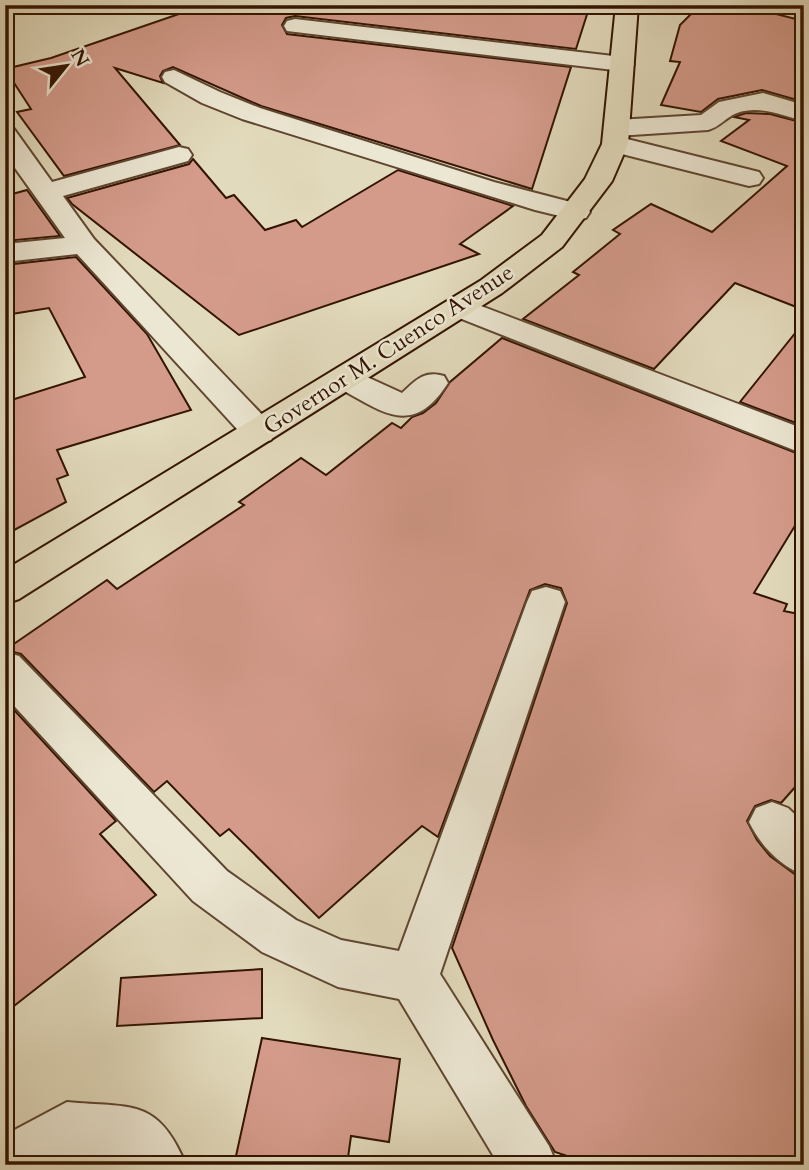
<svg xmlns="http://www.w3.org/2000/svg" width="809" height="1170" viewBox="0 0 809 1170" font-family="Cardo,serif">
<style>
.building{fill:#d49b8b;stroke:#331402;stroke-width:2}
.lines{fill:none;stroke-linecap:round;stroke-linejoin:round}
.minor-casing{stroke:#5f4630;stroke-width:4}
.major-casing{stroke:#331402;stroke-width:4}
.minor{fill:#ece7d3;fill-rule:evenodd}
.major{fill:#e2dabc;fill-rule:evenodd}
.labels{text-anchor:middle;stroke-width:5;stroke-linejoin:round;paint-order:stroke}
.street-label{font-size:23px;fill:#331402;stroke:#ece7d3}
</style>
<rect width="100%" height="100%" fill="#e2dabc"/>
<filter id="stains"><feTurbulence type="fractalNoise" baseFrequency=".00286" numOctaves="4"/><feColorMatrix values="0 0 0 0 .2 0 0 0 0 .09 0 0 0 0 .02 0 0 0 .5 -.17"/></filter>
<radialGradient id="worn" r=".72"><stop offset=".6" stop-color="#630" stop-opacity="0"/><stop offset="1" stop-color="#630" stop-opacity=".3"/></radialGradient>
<g class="building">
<path d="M205,5h385l-14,44 -281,-33 -9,2 -4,7 5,9 284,33 -39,122 -271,-83 -88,-39 -10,4 -3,5 3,7 -48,-15 65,77 -116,31 -47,-64 14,-3 -26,-40 46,-11z"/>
<path d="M700,5h40l64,16v81l-42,-12 -44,9 -17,13 -40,-7 19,-43 -10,-1 10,-36z"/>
<path d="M746,113l24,1 34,9v187l-69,-27 -81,86 -131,-50 56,-44 -6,-3 47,-38 -7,-4 38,-26 61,28 75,-66 -66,-25 28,-21 -15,-3z"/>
<path d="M193,159l33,39 8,-3 31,35 31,-10 6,7 96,-57 115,36 -53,38 19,10 -240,81 -167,-131 -5,-6 122,-34z"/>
<path d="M27,190l33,46 -55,5v-45z"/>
<path d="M76,257l71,77 44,76 -134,40 11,25 -11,4 9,23 -61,33v-133l80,-25 -36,-69 -44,7v-50z"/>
<path d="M804,322v104l-64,-24z"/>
<path d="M502,338l302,118v55l-50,82 33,11 -3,7 20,4v162l-23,26 -10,-3 -16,6 -8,15 10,19 13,16 34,25v284h-210l-39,-13 -29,-46 -33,-66 -41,-92 115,-345 -6,-15 -16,-4 -15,6 -92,247 -16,-11 -103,92 -90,-89 -9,7 -53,-55 -13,11 -133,-138 -16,-4 102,-70 10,9 127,-84 -5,-3 62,-44 25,17 66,-52 9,5 11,-11 11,-4 13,-10 14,-21z"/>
<path d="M5,700l111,121 -16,13 56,61 -151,118z"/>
<path d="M262,969v49l-145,8 4,-48z"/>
<path d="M262,1038l138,21 -11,83 -38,-6 -4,29h-113z"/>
</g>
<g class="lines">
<g class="minor-casing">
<g id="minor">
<path d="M295,19l327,38 9,2 3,5 -3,5 -9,2 -335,-40 -3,-5 3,-5z"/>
<path d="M174,70l46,22 40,16 234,74 92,24 4,6 -4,6 -10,2 -41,-10 -293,-91 -40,-16 -37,-21 -3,-5 3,-5z"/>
<path d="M763,93l41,12v16c-23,-6 -44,-16 -67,-8 -11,4 -17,14 -29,17l-91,6 -9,-3 -4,-5 4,-5 9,-3 84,-5 18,-13z"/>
<path d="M5,127l9,2 38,53 127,-35 9,2 4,6 -4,6 -125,35 31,43 177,185 5,8 -5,8 -12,4 -12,-4 -170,-186 -72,8v-18l60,-6 -60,-84z"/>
<path d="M615,136l144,36 4,6 -4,6 -10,2 -143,-36 -4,-6 4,-6z"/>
<path d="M460,298l344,131v25l-355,-140 -4,-7 4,-7z"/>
<path d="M345,367l57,26c14,-13 22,-23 42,-17l4,7c-37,58 -68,26 -115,2l-4,-7 4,-7z"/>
<path d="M546,587l14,4 5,11 -125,372 109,172 8,19h-58l-100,-166 -61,-12 -76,-35 -69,-51 -188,-205v-44l14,4 208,215 69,49 45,20 58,11 128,-349 5,-11z"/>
<path d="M772,802l16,6 16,15v52c-24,-9 -44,-30 -55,-53l7,-14z"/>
<path d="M67,1102c64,6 91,-5 119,63h-60l-3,-4 -51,-5 -14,9h-53v-30z"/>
</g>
</g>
<g class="major-casing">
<path id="major" d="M616,5h22l-10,139 -16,37 -50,66 -60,46 -483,306 -14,5v-34l475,-289 62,-46 43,-56 17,-35z"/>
</g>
<use href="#minor" class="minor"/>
<use href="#major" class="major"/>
</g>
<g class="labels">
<g class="street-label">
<text transform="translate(388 349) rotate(-33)" y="8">Governor M. Cuenco Avenue</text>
</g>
</g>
<rect width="809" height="1170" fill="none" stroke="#e2dabc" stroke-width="28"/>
<rect x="7" y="7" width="795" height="1156" fill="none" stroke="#331402" stroke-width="3.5"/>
<rect x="14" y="14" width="781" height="1142" fill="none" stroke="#331402" stroke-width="2"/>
<g transform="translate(66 66) rotate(60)" stroke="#ece7d3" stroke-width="5" paint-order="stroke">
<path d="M0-5L12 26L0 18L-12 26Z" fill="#331402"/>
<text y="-10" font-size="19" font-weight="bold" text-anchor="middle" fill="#331402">N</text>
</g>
<rect width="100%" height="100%" filter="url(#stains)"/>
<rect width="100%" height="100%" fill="url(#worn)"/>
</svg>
